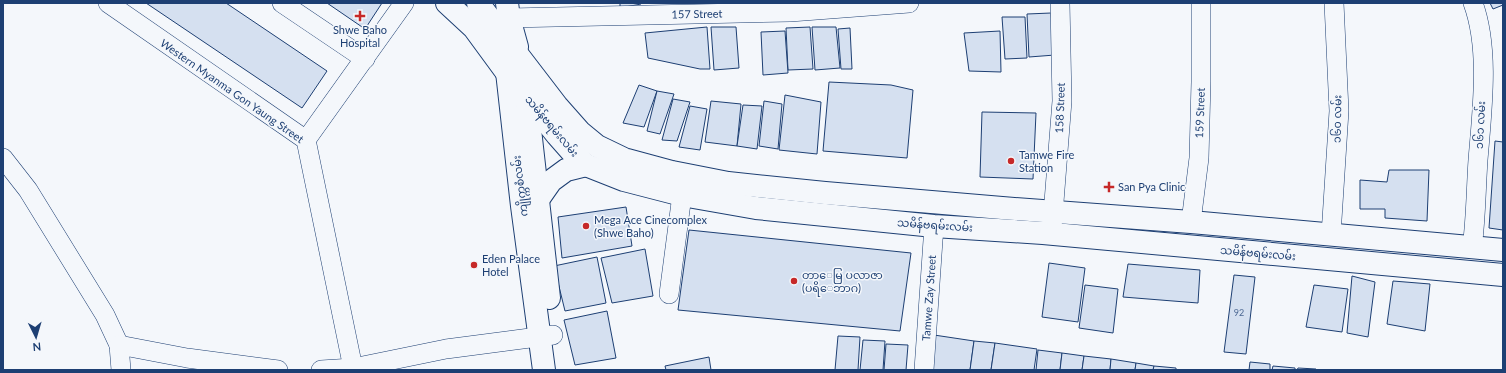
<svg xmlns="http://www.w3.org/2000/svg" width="1506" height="373" viewBox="0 0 1506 373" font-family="Lato,'Noto Sans Myanmar',sans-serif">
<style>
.building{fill:#d5e0f0;stroke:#1d3f73}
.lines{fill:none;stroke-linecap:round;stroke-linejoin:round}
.minor-casing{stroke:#1d3f73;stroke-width:20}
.major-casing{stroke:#1d3f73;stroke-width:24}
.minor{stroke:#f4f7fb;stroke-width:19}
.major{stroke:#f4f7fb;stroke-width:22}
.poi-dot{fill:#c62828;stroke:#f4f7fb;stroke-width:1.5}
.labels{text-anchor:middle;stroke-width:3;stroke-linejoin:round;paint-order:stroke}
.number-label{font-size:9px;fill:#4b6792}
.street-label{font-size:11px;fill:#1d3f73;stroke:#f4f7fb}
.poi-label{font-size:11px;fill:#1d3f73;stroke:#f4f7fb;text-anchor:start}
</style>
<rect width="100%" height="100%" fill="#f4f7fb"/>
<g class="building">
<path d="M146,3h80l101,68 -25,37z"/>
<path d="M327,3h55l-17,26z"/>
<path d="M620,3h21v1l-21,4z"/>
<path d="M1490,3h13v2l-10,4z"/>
<path d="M1051,13l4,42 -26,2 -2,-43z"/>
<path d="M1002,17h23l2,41 -22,1z"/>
<path d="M707,27l3,42h-10l-52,-11 -3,-25z"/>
<path d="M711,27h25l3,41 -25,2z"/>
<path d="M810,27l3,42 -25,1 -2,-42z"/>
<path d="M812,27h24l4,41 -25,2z"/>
<path d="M850,28l2,41h-11l-3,-40z"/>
<path d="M785,31l3,42 -25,2 -2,-43z"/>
<path d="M1000,31l1,41 -32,-1 -5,-38z"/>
<path d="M829,82l62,3 22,5 -6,68 -84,-7z"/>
<path d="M639,85l18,6 -13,36 -21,-4z"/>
<path d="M657,91l17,3 -14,40 -13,-3z"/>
<path d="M785,95l36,7 -4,52 -38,-4z"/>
<path d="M673,99l17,3 -13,39 -15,-1z"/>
<path d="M711,101l30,3 -4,42 -32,-4z"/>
<path d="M764,101l18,3 -4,45 -19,-3z"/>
<path d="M743,105l19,1 -5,43 -20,-3z"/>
<path d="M690,106l17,3 -7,41 -21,-3z"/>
<path d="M982,112l54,1 -3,66 -53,-2z"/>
<path d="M1495,141l8,1v88l-14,-2z"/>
<path d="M1389,170h40l-2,51 -42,-3v-9h-25v-29l27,2z"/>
<path d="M626,207l6,39 -70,12 -4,-41z"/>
<path d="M689,230l222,23 -11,78 -222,-21z"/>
<path d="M645,249l8,47 -41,7 -11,-45z"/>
<path d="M597,257l9,46 -41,8 -11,-45z"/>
<path d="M1049,263l36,5 -7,54 -36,-5z"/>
<path d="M1128,264l72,6 -2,33 -75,-6z"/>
<path d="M1234,275l21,2 -9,77 -22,-2z"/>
<path d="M1352,276l23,6 -7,55 -21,-4z"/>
<path d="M1393,281l37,3 -5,47 -38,-7z"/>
<path d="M1085,285l33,4 -5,44 -34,-5z"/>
<path d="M1314,285l34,4 -6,43 -36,-5z"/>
<path d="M607,311l9,47 -41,7 -11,-45z"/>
<path d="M934,335l40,6 -4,29h-41z"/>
<path d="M838,336l22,1 -2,33h-23z"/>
<path d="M863,340l22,1 -2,29h-23z"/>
<path d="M974,341l21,2 -4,27h-21z"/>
<path d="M995,343l42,6 -3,21h-43z"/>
<path d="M886,344l22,1 -2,25h-22z"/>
<path d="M1038,350l24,3 -2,17h-24z"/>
<path d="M1062,353l22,3 -2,14h-22z"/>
<path d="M1084,356l27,3 -1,11h-28z"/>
<path d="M709,357l2,13h-45l-1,-4z"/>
<path d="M1111,359l25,4 -1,7h-25z"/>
<path d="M1250,362l20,2v6h-21z"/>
<path d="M1136,363l18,3 -1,4h-18z"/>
<path d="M1154,366l22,2v2h-23z"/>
<path d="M1273,366l22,2v2h-23z"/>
<path d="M1298,368l18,1v1h-19z"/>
</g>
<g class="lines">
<g class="minor-casing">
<g id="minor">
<path d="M108,3l198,137 47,228"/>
<path d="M282,3l83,56"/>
<path d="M509,18l281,-6 119,-9"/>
<path d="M306,140l98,-137"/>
<path d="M3,158l25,32 77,125 14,30 2,25"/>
<path d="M1191,222l8,-64 2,-76v-79"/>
<path d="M1052,227l10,-126 -2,-98"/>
<path d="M1331,235l8,-124 -5,-108"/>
<path d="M1472,248c4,-29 4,-59 6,-88 4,-49 12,-111 -5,-157"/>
<path d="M669,294l13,-99"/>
<path d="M119,345l68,13 91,12"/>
<path d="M321,370l32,-2 93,-19 107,-14"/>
<path d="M924,370l10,-144"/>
</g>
</g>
<g class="major-casing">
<g id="major">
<path d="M447,3l27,25 33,45 50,62 15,17 14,13 38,15 58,15 74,13 178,18 109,7 460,42"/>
<path d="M478,3l79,103 23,26 17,14 27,13 48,13 56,11 97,10 177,15 189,14 312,28"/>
<path d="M507,3l2,15 8,29"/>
<path d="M507,72l15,134 22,164"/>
<path d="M526,94l23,204"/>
<path d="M537,201l14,-20 15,-11 20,-5"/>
</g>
</g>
<use href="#minor" class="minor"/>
<use href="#major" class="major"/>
</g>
<g class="poi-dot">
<path d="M358 10h4v4h4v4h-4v4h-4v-4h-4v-4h4z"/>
<circle cx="1011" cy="161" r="4"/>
<path d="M1107 181h4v4h4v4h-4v4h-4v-4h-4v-4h4z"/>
<circle cx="586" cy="226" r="4"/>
<circle cx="474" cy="265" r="4"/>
<circle cx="794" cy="281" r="4"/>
</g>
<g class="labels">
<g class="number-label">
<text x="1239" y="316">92</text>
</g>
<g class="street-label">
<text transform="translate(697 14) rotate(-1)" y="4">157 Street</text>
<text transform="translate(232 91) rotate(35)" y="4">Western Myanma Gon Yaung Street</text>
<text transform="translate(1060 108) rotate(-88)" y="4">158 Street</text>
<text transform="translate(1200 113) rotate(-88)" y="4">159 Street</text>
<text transform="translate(1337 119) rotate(-89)" y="4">၁၆၀ လမ်း</text>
<text transform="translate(1480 125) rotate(-87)" y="4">၁၆၁ လမ်း</text>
<text transform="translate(552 126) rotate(50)" y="4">သမိန်ဗရမ်းလမ်း</text>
<text transform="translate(520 186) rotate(-97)" y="4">ကျိုက္ကစံလမ်း</text>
<text transform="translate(935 225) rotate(4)" y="4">သမိန်ဗရမ်းလမ်း</text>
<text transform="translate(1258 253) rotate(5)" y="4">သမိန်ဗရမ်းလမ်း</text>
<text transform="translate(929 298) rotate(-86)" y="4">Tamwe Zay Street</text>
</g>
<g class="poi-label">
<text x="360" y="34" text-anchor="middle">Shwe Baho<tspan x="360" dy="13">Hospital</tspan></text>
<text x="1019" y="159">Tamwe Fire<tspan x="1019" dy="13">Station</tspan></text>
<text x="1118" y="191">San Pya Clinic</text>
<text x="594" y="224">Mega Ace Cinecomplex<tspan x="594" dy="13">(Shwe Baho)</tspan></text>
<text x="482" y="263">Eden Palace<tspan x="482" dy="13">Hotel</tspan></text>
<text x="802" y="279">တာေမြ ပလာဇာ<tspan x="802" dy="13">(ပရိေဘာဂ)</tspan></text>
</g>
</g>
<rect width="1506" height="373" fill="none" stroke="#1d3f73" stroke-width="8"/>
<g transform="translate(36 337) rotate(175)" stroke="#f4f7fb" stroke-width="3" paint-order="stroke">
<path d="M0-3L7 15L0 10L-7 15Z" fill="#1d3f73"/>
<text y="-6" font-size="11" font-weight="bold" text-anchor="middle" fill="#1d3f73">N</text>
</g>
</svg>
